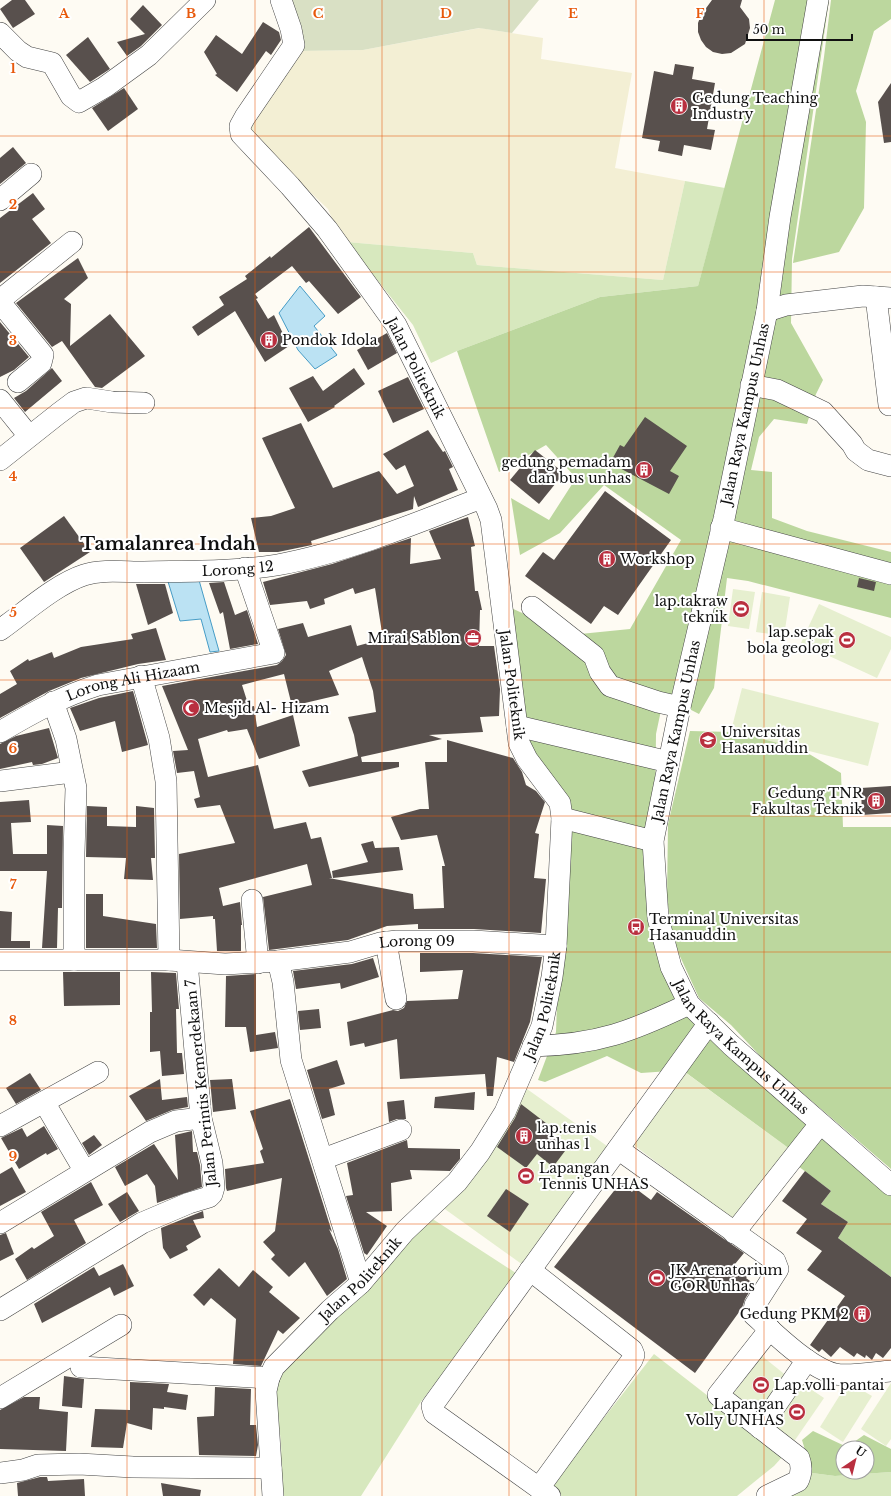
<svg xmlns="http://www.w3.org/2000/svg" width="891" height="1496" viewBox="0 0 891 1496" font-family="'Libre Baskerville',serif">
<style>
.farmland{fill:#f3efd4}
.green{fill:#d7e8be}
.forest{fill:#bcd79e;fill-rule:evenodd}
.cemetery{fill:#d9e0c4}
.pitch{fill:#e6efcf}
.water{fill:#bbe2f3;stroke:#469cc6}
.building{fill:#58504d}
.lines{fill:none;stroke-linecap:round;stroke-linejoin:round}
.minor-casing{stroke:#434343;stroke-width:22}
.minor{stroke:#fff;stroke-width:21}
.grid{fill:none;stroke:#e8590c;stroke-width:1;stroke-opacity:0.55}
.labels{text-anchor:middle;stroke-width:4;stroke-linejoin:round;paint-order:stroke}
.poi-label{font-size:14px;fill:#101010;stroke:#fff;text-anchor:start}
.street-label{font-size:14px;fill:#101010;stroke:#fff}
.district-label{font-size:18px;font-weight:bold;fill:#101010;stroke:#fff}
.grid-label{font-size:13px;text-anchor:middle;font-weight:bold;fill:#e8590c;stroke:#fff;stroke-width:4;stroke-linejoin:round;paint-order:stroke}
</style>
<rect width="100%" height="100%" fill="#fefbf3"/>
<path class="farmland" d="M480,28l63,10 -2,21 91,14 -17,95 70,13 -22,99 -186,-15 -4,-12 -126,-11 -10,-12 -9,-21 -75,-71 -5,-19 49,-68 66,-1z"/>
<g class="green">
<path d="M685,181l40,7 -27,98 -98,11 -143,54 -26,12 -18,-38 -66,-83 126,11 4,12 186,15z"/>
<path d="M428,1216l91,59 -99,128 -59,93h-80c-2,-18 1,-34 0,-52 -1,-24 -11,-38 -7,-64z"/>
<path d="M654,1354l130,101 -10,11 -37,30h-178l-11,-7z"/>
<path d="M891,1472v24h-113l34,-23 23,3z"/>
</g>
<g class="forest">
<path d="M775,0h54l-37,259 -1,64 32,57 -7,14 -9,30 -33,-5 -15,18 -8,33 21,2v46l35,13 84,21v66l-143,-37 -21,-3 -13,110 -15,26 -35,-18 -8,38 -2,164 50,125 -34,48 -29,2 -34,-17 -62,26 -7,-2 18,-48 3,-84 11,-138 -40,-60 -23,-144 63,29 60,-6 51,-89 -77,-55 -44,48 -40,22 -9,-57 38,22 27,-42 -30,-33 -47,27 -42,-121 143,-54 98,-11z"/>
<path d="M831,0h60v19l-17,12 -18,60 10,31 -2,86 -25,44 -46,11 31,-206z"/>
<path d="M690,731l84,2 67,40 2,54h48v342l-127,-109 -33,-35 -32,-27 -26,-57 -6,-44 1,-73z"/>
<path d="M713,1034l99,89 -23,26 -104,-77z"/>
<path d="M822,1136l69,57v84l-53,-39 10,-16 -27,-18 10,-13 -33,-25z"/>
<path d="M813,1431l34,16 17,-12 27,14v23l-56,4 -23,-3 -10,-33zM843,1448h24v24h-24z"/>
</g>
<path class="cemetery" d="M287,0h252l-27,33 -33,-5 -116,22 -65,1z"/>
<g class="pitch">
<path d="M733,589l22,3 -6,37 -21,-3z"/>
<path d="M762,592l28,5 -6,39 -28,-4z"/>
<path d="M819,604l72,33v12l-14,29 -76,-35z"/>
<path d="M742,688l137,35 -11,43 -137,-35z"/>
<path d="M685,1072l105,77 -54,73 -105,-79z"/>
<path d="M527,1089l80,57 -84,119 -81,-58z"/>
<path d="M762,1356l26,21 -28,37 -27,-20z"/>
<path d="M800,1382l24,16 -31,45 -24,-17z"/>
<path d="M848,1382l24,14 -29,46 -23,-15z"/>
<path d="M891,1383v56l-5,7 -25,-17z"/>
</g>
<g class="water">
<path d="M300,286l25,30 -11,10 23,29 -22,14 -17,-19 -19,-37z"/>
<path d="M197,573l22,78 -9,1 -9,-33 -21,2 -14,-46z"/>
</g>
<g class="building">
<path d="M12,0h13l10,14 -22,14 -13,-19z"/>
<path d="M712,0h30l-2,7 9,12 1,9 -5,16 -14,9 -9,1 -9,-2 -7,-5 -5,-7 -3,-8v-9l3,-8z"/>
<path d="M143,5l19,20 -21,21 -14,10 -10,-14 28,-8 -15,-15z"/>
<path d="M263,22l16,10 2,8 -10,15 -5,-4 -29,41 -22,-17 2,-1 -13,-22 12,-17 26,19z"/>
<path d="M88,37l22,32 -20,13 -24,-27z"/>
<path d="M675,64l19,3 -2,12 23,4 -8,46 8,1 -4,20 -27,-5 -2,11 -24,-5 2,-10 -18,-3 12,-67 19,4z"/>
<path d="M891,83v59l-7,1 -6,-41z"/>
<path d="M124,88l14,21 -30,22 -16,-23z"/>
<path d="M13,147l13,16 -26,21v-26z"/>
<path d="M33,193l12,16 -13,10 19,24 -51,40v-65z"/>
<path d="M309,227l52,70 -23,17 -29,-33 -3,2 -14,-17 -37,28 3,4 -2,1 12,20 6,-4 15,31 -24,16 -30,-51 -37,25 -6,-9 32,-22 -5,-8 28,-18 -2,-3 25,-20 1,2z"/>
<path d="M78,258l10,20 -24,21 7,5 -1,42 40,-32 35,42 -43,32 -7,-1 -33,-46 -10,6 -36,-44z"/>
<path d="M0,322l29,35 -15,13 -14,7z"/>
<path d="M387,333l10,20 -29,17 -11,-20z"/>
<path d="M52,368l10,13 -37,31 -11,-14 12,-7z"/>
<path d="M354,368l11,16 -31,22 1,1 -27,15 -19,-34 24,-12 10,15z"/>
<path d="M408,377l16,32 -31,14 -15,-32z"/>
<path d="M645,417l42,29 -17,25 9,5 -10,18 -59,-31 10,-18 4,2z"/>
<path d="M301,423l32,65 46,-17 18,23 17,-8 -9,-21 -9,5 -13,-16 45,-24 15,22 2,-1 8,16 -4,2 9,21 -40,17 -4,-11 -1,13 -102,32 1,4 -34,7h-19l-8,-34 20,-2 24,-8 -33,-70z"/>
<path d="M535,450l29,23 -25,31 -29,-24z"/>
<path d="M605,491l66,49 -53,75 -14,-9 -13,18 -66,-48 18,-24 11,8z"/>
<path d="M64,516l26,36 -46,30 -24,-34z"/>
<path d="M468,517l7,29 -4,1 4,44h3l4,19h-2l-1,36h15l6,43 -1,27 -19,1 3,15 -54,3 13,4 -81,18 1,5h37v5l-90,20 -7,-16 56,-15 -4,-21 -6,-18 28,-5 -3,-21 -11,-34 -33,14 10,24 -47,11 -8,-32 -42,11 7,22 5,-1 3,21 36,-12 7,31 -41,13 -12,-30 -19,3 -1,-2 -29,9 10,38 50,-12 16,64 32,-7 5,17 10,-2 11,41h-3l84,16 1,15 30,-1 -2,-42h3l-8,-31 -36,5 -10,-23 29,-8h9l-4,-47h22v-22l66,18 9,14 4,13 10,6 9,11 -10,31 4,1 -5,44 12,1 -5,54 -67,-4h-56v-5l-31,2 -39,14 -79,10 -6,-53 49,-12 -5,-21 -88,24 4,18 17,-4 2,23h-1v26h-24l-2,-32h-2v-3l-33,3 -1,-65 56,-11 -15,-38 -23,3 -3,-9 6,-2 -6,-26 -17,2 -4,-22 15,-1 -26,-64 115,-21 5,-4 4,-6 -8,-26 25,-6 5,14 43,-12 6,21 26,-7 -8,-51 -20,6 -2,-6 -29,11 1,5 -15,5 -3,-8 -37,4 -7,-23 69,-18 79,-26 -1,26 31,-5 -12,-28z"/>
<path d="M859,578l17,4 -2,9 -17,-4z"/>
<path d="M224,582l11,33 12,-5 11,34 -28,5 -7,-37 -3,2 -11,-31z"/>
<path d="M136,584h29l8,29 -25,12z"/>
<path d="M156,628l10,32 -28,4 -57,14 -32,13 -49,27v-24l17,-10 -7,-13 18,-12 1,2 23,-9 2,6 27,-11 52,-8 -2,-5z"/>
<path d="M133,691l15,54 -26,7 -7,-31 -35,10 -10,-23 29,-10z"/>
<path d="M49,728l9,30 -16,6 -9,1 -1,-3 -32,7v-25l16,-8z"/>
<path d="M891,786v27l-29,2 -1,-27z"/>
<path d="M29,800l2,22 -20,1 2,31h34v-29l16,1 -1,82h-4l-1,40h-15l5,-77h-47v-69z"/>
<path d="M87,806l20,1v19l29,1v-21l18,2 1,50h-4l2,22 -29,-1 2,-21 -40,-1z"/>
<path d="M373,841l2,7 24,-1 4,23 -70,8 -1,-7 36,-9 -7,-18z"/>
<path d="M86,894h17v22l53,8 1,24h-71z"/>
<path d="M0,911l12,1 -1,29h19v7h-30z"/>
<path d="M420,953h53l69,4 -12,65 -16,40 -17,-5 -4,39h-6l-2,-22 -85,5 -3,-40 -32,8 -1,-4 -14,3 -3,-24 46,-12 5,1 6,-3 3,-7 51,-2 5,-29 -43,2z"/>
<path d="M373,958l6,19 -38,12 -1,-6 -44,6 -3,-18 59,-7z"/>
<path d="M63,972h57v33l-56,1z"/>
<path d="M151,972l25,1 3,36h-3l1,44h5l2,21 -22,2 -2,-25 -10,1v-40h2z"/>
<path d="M256,974v61l19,-3 3,16 -28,4 -4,-25h-21l1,-51z"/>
<path d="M319,1009l2,19 -21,2 -2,-19z"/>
<path d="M337,1060l8,24 -16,5 6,26 -13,4 -15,-49z"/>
<path d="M30,1073l11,17 -25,14 -10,-16z"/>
<path d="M160,1079l2,21 25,-3 1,10 -16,3 -26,11 -17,-25z"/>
<path d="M232,1079l4,30 -23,3 -3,-32z"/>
<path d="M475,1092l-1,18 -40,-2 1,-11z"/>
<path d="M290,1099l42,133 -3,-3 9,20 9,30 -20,17 -22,-34 -16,15 -18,-18 4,-4 -12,-13 12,-11 7,-53 -55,13 -1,-3 -1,-19 39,-6 -4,-12 3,-2 -13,-38z"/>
<path d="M404,1100l2,19h-9l-8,3 -2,-20z"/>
<path d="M521,1104l34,26 -3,4 16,13 -15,20 -16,-13 -11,14 -29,-21 18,-29z"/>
<path d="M44,1126l14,23 -11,6 -1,-2 -27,16 -18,-31 21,-10 5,9z"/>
<path d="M192,1131l1,21h4l3,13 2,22 -45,16 -2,-17 -8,-12 -22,12 -10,-19 39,-23 24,36 -3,-45z"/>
<path d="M94,1135l8,10 -13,10 -7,-12z"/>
<path d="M407,1140l1,8 52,1v10l-10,12 -40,-1 2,9 -21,4 1,28 -26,1 21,14 -20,29 -3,-2 -18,-57 7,-1 -6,-32z"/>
<path d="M12,1167l14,25 -26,14v-32z"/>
<path d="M805,1171l26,20 -10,13 27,18 -10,16 53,39v71l-8,10 -7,-5 -4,7 -6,-5 -1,3 -8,-5 -3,4 -14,-10 -9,10 -9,-8 -3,3 -9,-7 35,-49 -38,-26 15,-19 -26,-18 11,-14 -25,-18z"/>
<path d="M91,1182l12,23 -29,15 12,23 -59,37 -12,-21 17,-12 2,2 20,-13 -13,-24z"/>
<path d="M621,1182l11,10 3,-4 16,12 6,-8 87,61 -9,11 15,10 -4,4 8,6 -9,15 -3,9 -47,65 -141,-106z"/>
<path d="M506,1189l23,15 -19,28 -23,-16z"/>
<path d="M127,1192l12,19 -19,11 -12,-18z"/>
<path d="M203,1211l1,7 -11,2 8,17 -15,9 2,4 -18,9 -7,-11 -2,-20z"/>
<path d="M6,1233l8,21 -14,7v-26z"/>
<path d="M123,1264l11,22 -20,10 -4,-9 -68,36 -8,-19 60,-37 5,9z"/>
<path d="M219,1268l20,19 14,-17 20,17 -4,5 31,26 -17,16 -5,-4 -17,36 -28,-2 3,-45 -25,-21 -7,8 -11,-11z"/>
<path d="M64,1376l20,3 -2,29 -20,-2z"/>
<path d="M130,1382l39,2 -2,8 21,3 -2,15 -22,-3v2l-11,-1 -1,22 -25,-7 -4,25 -32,-1 4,-38 35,1z"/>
<path d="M215,1387l36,2 -1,36h6l2,20 -2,11 -57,-1 -2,-38 17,-1z"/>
<path d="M24,1397h16l-1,12 29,3 -2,39 -66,-2v-39z"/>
<path d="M40,1477h7l1,4 36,-2 1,17h-67l-1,-13z"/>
<path d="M161,1483l40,7 -1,6h-37z"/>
</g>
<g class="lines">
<g class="minor-casing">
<g id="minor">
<path id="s1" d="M818,0l-38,217 -13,94 -43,208 -44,188 -27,134 5,77 13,49 18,37 42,41 160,140"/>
<path d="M0,33l18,18 9,6 25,6 19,33 8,6 26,-15 44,-32 56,-55"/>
<path d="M0,200l31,-26"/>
<path d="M876,297l13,108"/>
<path d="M0,300l72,-58"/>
<path d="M0,302l43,53 -2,8 -23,19"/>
<path d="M767,311l19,-6 77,-9 28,2"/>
<path d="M751,385l26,5 46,22 29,32 4,7 12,9 23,6"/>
<path d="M0,400l29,36"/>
<path d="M0,460l58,-46 16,-12 12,-4 26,4 32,1"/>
<path d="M721,528l170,46"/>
<path d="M532,607l62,49 6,16 10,14 48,16 22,5"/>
<path id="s2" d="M0,630c24,-17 56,-46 84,-55 18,-6 40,-3 60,-3 44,-1 90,0 133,-7 67,-12 140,-42 204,-67"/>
<path d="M141,676l18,62 7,43 3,179"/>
<path d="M53,702l13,37 10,49 -2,65v107"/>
<path d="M517,726l152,36"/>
<path id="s3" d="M0,732c32,-19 63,-36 98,-47l176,-32 -29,-85"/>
<path d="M0,781l72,-9"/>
<path d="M562,818l91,23"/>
<path d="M252,900l6,63"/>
<path d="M386,942l10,57"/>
<path id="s4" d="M0,960h169l56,4 53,-3 72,-9 30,-9 17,-2h76l83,5"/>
<path d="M278,961l5,21 8,78 70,223"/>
<path d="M533,1046c64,-1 100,-15 156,-42"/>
<path d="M44,1102l40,68"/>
<path d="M0,1126l98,-54"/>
<path d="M618,1149l157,112 3,8 -23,36 -2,9c20,18 56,54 82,60 13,3 42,-2 56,-3"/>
<path d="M323,1159l78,-29"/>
<path d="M0,1223l150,-91 26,-11 25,-3"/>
<path d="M734,1233l86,-109"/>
<path d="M530,1270l102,80 2,5 -2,5 -93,128"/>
<path d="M0,1310l142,-87 47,-20 20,-6 3,-3 2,-7 -2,-24 -11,-45 -14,-156"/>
<path d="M81,1367l188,11"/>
<path d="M0,1398l121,-73"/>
<path d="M760,1428l47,-68"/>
<path d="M0,1473l23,-3 15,-5 41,-1 54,3 138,1"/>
<path id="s5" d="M273,1496l-7,-105 3,-13 5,-11 56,-57 31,-27 44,-52 52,-49 23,-30 25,-40 37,-86 10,-49 4,-31 6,-128 -2,-15 -33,-44 -8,-16 -28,-223 -4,-11 -91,-184 -69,-96 -37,-43 -49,-52 -1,-8 5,-9 49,-72 -3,-16 -10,-29"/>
<path d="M550,1496l-116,-83 -2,-7 277,-383"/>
<path d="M767,1496l31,-15c4,-8 4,-15 1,-23l-81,-63 52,-66"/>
</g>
</g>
<use href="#minor" class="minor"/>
</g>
<path class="grid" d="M127,0v1496M255,0v1496M382,0v1496M509,0v1496M636,0v1496M764,0v1496M0,136h891M0,272h891M0,408h891M0,544h891M0,680h891M0,816h891M0,952h891M0,1088h891M0,1224h891M0,1360h891"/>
<defs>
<g id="building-disc" transform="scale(0.9)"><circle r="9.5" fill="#b92f3f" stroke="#fff"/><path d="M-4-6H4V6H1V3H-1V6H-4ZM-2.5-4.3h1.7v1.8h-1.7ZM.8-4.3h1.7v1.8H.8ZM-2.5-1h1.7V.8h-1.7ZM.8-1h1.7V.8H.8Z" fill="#fff"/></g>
<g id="stadium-disc" transform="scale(0.9)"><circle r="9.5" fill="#b92f3f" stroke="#fff"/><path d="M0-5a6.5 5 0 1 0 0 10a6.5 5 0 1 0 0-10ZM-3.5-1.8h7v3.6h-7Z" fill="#fff"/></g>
<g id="office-disc" transform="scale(0.9)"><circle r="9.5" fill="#b92f3f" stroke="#fff"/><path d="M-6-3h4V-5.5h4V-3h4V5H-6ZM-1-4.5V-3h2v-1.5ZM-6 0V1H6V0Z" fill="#fff"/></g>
<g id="mosque-disc" transform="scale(0.9)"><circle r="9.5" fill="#b92f3f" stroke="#fff"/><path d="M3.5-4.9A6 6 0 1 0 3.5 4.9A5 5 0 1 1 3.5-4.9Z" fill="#fff"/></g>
<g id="university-disc" transform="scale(0.9)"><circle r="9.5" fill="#b92f3f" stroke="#fff"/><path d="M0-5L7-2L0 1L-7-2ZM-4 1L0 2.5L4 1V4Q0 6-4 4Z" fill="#fff"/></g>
<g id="bus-disc" transform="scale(0.9)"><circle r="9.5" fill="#b92f3f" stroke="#fff"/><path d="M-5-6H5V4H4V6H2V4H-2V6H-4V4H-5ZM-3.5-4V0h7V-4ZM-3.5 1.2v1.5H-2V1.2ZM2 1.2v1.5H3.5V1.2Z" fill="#fff"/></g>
</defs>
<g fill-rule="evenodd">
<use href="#building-disc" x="679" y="106"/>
<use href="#building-disc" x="269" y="340"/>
<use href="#building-disc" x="644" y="470"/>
<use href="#building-disc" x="607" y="559"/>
<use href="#stadium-disc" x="741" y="609"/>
<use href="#office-disc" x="473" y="638"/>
<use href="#stadium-disc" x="847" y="640"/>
<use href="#mosque-disc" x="191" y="708"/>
<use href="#university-disc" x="708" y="740"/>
<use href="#building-disc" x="876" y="801"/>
<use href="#bus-disc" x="636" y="927"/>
<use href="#building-disc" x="524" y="1136"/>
<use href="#stadium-disc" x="526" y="1176"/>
<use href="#stadium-disc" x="657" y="1278"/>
<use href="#building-disc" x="862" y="1314"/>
<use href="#stadium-disc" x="761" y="1385"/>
<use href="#stadium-disc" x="797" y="1412"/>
</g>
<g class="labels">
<g class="poi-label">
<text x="692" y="103">Gedung Teaching<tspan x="692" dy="16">Industry</tspan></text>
<text x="282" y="345">Pondok Idola</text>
<text x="631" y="467" text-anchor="end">gedung pemadam<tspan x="631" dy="16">dan bus unhas</tspan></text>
<text x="620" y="564">Workshop</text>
<text x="728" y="606" text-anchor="end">lap.takraw<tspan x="728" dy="16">teknik</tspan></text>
<text x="834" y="637" text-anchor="end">lap.sepak<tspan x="834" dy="16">bola geologi</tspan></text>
<text x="460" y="643" text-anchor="end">Mirai Sablon</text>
<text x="204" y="713">Mesjid Al- Hizam</text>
<text x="721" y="737">Universitas<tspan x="721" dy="16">Hasanuddin</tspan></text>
<text x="863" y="798" text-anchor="end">Gedung TNR<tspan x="863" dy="16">Fakultas Teknik</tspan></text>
<text x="649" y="924">Terminal Universitas<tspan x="649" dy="16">Hasanuddin</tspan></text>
<text x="537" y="1133">lap.tenis<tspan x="537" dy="16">unhas 1</tspan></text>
<text x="539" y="1173">Lapangan<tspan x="539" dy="16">Tennis UNHAS</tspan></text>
<text x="670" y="1275">JK Arenatorium<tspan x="670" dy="16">GOR Unhas</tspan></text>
<text x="849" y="1319" text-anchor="end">Gedung PKM 2</text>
<text x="774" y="1390">Lap.volli pantai</text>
<text x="784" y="1409" text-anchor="end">Lapangan<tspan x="784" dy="16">Volly UNHAS</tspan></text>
</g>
<g class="street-label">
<text transform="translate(416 368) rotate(63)" y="5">Jalan Politeknik</text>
<text transform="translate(745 414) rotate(-78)" y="5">Jalan Raya Kampus Unhas</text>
<text dy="5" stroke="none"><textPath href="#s2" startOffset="255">Lorong 12</textPath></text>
<text dy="5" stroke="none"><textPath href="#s3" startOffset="144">Lorong Ali Hizaam</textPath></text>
<text transform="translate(512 685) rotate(82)" y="5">Jalan Politeknik</text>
<text transform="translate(676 731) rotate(-78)" y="5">Jalan Raya Kampus Unhas</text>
<text dy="5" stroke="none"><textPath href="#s4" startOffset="419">Lorong 09</textPath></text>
<text dy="5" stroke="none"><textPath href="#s5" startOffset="590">Jalan Politeknik</textPath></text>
<text dy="5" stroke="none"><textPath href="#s1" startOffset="1093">Jalan Raya Kampus Unhas</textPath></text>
<text transform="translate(201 1083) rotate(-96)" y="5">Jalan Perintis Kemerdekaan 7</text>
<text dy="5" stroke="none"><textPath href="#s5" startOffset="254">Jalan Politeknik</textPath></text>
</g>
<g class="district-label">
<text x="168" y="550">Tamalanrea Indah</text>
</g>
</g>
<g class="grid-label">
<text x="64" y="18">A</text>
<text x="191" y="18">B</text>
<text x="318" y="18">C</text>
<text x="446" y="18">D</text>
<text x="573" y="18">E</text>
<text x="700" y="18">F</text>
<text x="13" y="73">1</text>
<text x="13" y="209">2</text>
<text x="13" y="345">3</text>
<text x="13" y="481">4</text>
<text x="13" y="617">5</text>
<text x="13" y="753">6</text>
<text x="13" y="889">7</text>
<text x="13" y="1025">8</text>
<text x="13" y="1161">9</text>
</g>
<g transform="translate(855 1460) rotate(35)"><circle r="19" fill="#ffffff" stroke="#9f9f9f"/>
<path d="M0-3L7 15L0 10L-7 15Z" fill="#b92f3f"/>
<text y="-6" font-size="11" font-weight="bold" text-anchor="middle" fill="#101010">U</text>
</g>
<path d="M747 34v6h105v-6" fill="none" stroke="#101010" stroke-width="2"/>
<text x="753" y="34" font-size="12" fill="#101010" stroke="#ffffff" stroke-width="3" paint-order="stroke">50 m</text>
</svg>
